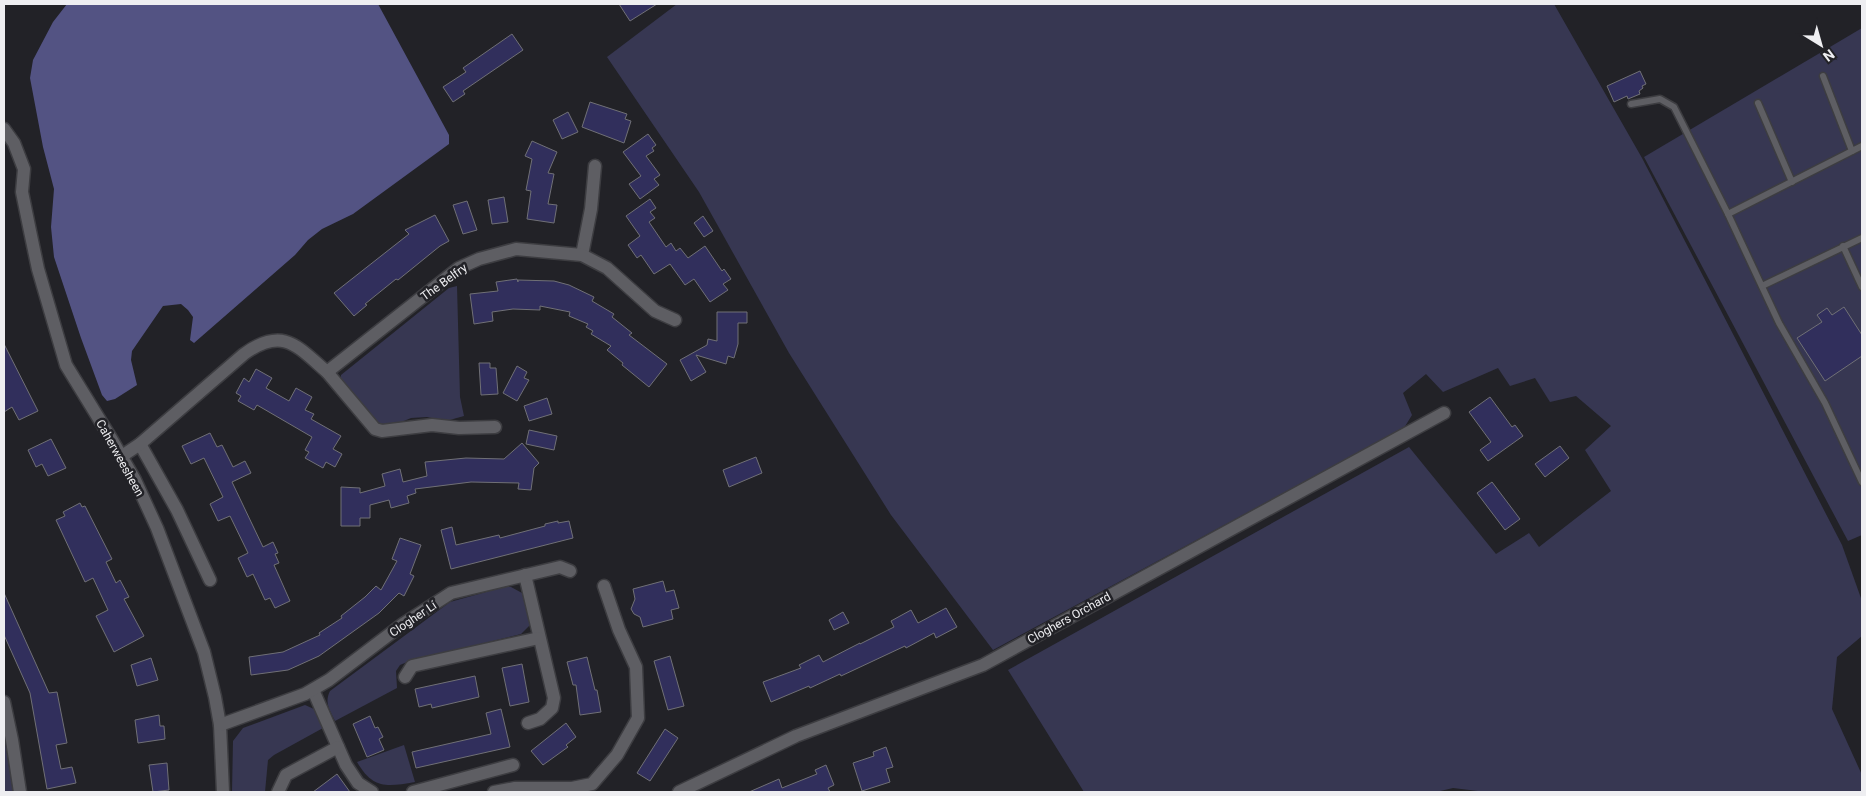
<svg xmlns="http://www.w3.org/2000/svg" width="1866" height="796" viewBox="0 0 1866 796" font-family="Roboto,sans-serif">
<style>
.green{fill:#373752}
.forest{fill:#535383}
.building{fill:#312f5c;stroke:#707076}
.lines{fill:none;stroke-linecap:round;stroke-linejoin:round}
.service-casing{stroke:#3d3d41;stroke-width:9}
.minor-casing{stroke:#3d3d41;stroke-width:15}
.service{stroke:#5e5e63;stroke-width:6}
.minor{stroke:#5e5e63;stroke-width:12}
.labels{text-anchor:middle;stroke-width:5;stroke-linejoin:round;paint-order:stroke}
.street-label{font-size:12px;fill:#eeeef1;stroke:#222227}
</style>
<rect width="100%" height="100%" fill="#222227"/>
<g class="green">
<path d="M677,4h877l88,154 200,387 20,56v35l-25,21 -5,52 30,66v17h-376l-33,-4 -17,4h-352l-76,-122 401,-223 87,107 33,-21 10,14 72,-56 -26,-41 26,-24 -35,-30 -26,6 -15,-24 -25,8 -12,-18 -55,24 -17,-18 -23,19 9,22 -8,13 -411,222 -102,-135 -102,-162 -90,-161 -92,-135z"/>
<path d="M1862,28v507l-14,6 -204,-384z"/>
<path d="M457,286l3,111 4,19 -18,5 -19,-4 -16,1 -17,7 -13,2 -40,-48v-4l108,-87z"/>
<path d="M504,587h7l11,6 8,32 -9,9 -114,28 -7,3 -4,6 1,17 -62,33c-5,-11 -11,-18 -5,-30l120,-89z"/>
<path d="M305,705l9,4 9,19 -49,27 -6,5 -3,32h-33l1,-51 10,-13z"/>
<path d="M4,735l9,57h-9z"/>
<path d="M404,745l11,37c-29,5 -42,7 -58,-20z"/>
</g>
<path class="forest" d="M67,4h311l71,131v9l-96,70 -31,15 -14,11 -13,15 -101,88 -4,-3 3,-23 -5,-7 -7,-6 -18,2 -31,45 -1,9 6,25 -22,14 -8,2 -5,-6 -21,-57 -27,-81 -3,-30 3,-38 -11,-42 -13,-69 3,-18 20,-38z"/>
<g class="building">
<path d="M619,4h38l-27,17z"/>
<path d="M512,34l11,16 -60,41 2,3 -12,8 -10,-15 23,-15 -3,-4z"/>
<path d="M1640,71l6,13 -4,2 1,2 -4,3 1,3 -12,5 -1,-3 -13,6 -7,-16z"/>
<path d="M590,102l37,12 -2,5 6,2 -7,22 -42,-16z"/>
<path d="M568,112l10,20 -16,7 -9,-19z"/>
<path d="M648,134l8,11 -4,3 2,3 -8,5 14,19 -6,4 5,6 -19,14 -11,-15 12,-8 -18,-24z"/>
<path d="M532,141l25,11 -9,21 6,1 -6,30 9,1 -3,18 -27,-4 4,-28 -5,-1 6,-31 -7,-3z"/>
<path d="M504,197l4,25 -16,2 -4,-24z"/>
<path d="M650,199l6,9 -6,4 5,6 -6,4 17,25 5,-4 5,8 4,-3 8,10 17,-12 17,25 2,-2 7,10 -8,5 5,6 -18,12 -16,-23 -9,6 -15,-21 -16,10 -13,-19 -4,3 -9,-13 12,-9 -14,-20z"/>
<path d="M467,201l10,29 -14,4 -10,-29z"/>
<path d="M435,215l14,26 -9,5 -42,34 -2,-1 -31,25 2,1 -13,11 -20,-23 75,-59 -4,-4z"/>
<path d="M703,216l10,15 -9,6 -10,-14z"/>
<path d="M517,279l1,3v-2l36,1 15,4 25,12 -2,4 22,13 -2,3 20,16 -3,2 38,29 -18,23 -27,-22 1,-2 -16,-13 4,-4 -20,-12 2,-3 -7,-4 2,-3 -19,-8 1,-4 -30,-6v4l-27,-1 -21,3 1,9 -19,3 -4,-30 28,-3 -2,-9z"/>
<path d="M1844,307l18,28v21l-37,25 -28,-43 25,-16 -5,-7 10,-7 5,7z"/>
<path d="M717,312h30v11h-9v21l-4,14 -6,-2 -2,8 -30,-9 10,17 -15,9 -11,-21 27,-15 1,-6 9,2z"/>
<path d="M4,344l34,67 -19,9 -7,-13 -8,5z"/>
<path d="M479,363h11v5h6l2,26 -17,1z"/>
<path d="M517,366l10,6 -3,6 5,2 -12,21 -14,-8z"/>
<path d="M256,369l16,9 -6,10 23,13 7,-13 16,9 -7,13 9,4 -3,5 30,17 -8,13 9,5 -7,13 -9,-5 -3,6 -18,-10 4,-6 -4,-2 7,-13 -55,-32 -3,5 -16,-9 3,-5 -5,-3 8,-15 5,4z"/>
<path d="M1490,397l22,30 3,-2 8,11 -35,25 -8,-11 11,-8 -22,-30z"/>
<path d="M547,398l5,16 -23,7 -5,-15z"/>
<path d="M529,430l28,6 -3,14 -28,-6z"/>
<path d="M210,433l7,14 5,-2 11,22 12,-6 6,12 -19,9 31,65 10,-5 5,11 -3,1 4,9 -5,2 16,36 -15,7 -5,-10 -5,2 -12,-26 -6,3 -9,-19 10,-5 -18,-37 -12,5 -8,-17 13,-7 -19,-39 -13,6 -9,-18z"/>
<path d="M51,439l15,29 -18,8 -6,-12 -6,3 -8,-17z"/>
<path d="M522,443l17,20 -5,5 -3,22 -13,-1 1,-6 -48,-1 -56,7 1,4 -9,3 2,7 -18,5 -2,-8 -19,5v13h-10v8h-19v-39l19,1v5l25,-7 -3,-12 18,-5 3,13 24,-6 -2,-14 41,-4 38,1z"/>
<path d="M1560,446l9,12 -24,19 -10,-13z"/>
<path d="M756,457l6,16 -33,14 -6,-17z"/>
<path d="M1492,482l28,37 -15,11 -28,-37z"/>
<path d="M80,503l2,4 3,-1 27,53 -6,3 10,21 4,-3 9,17 -5,2 20,37 -30,16 -18,-36 12,-6 -15,-32 -8,4 -29,-62 9,-4 -2,-4z"/>
<path d="M558,521v2l11,-2 4,17 -122,31 -10,-39 11,-3 4,18 43,-10 1,3 45,-12v-2z"/>
<path d="M400,538l21,7 -11,29 4,2 -10,20 -5,-3 -20,20 -60,43 -31,14 -37,5 -2,-18 34,-5 37,-17 -1,-2 23,-15 -1,-2 24,-19 11,-11 5,4 16,-29 -5,-2z"/>
<path d="M663,581l3,11 8,-2 5,18 -8,2 2,9 -30,8 -3,-10 -6,-3 -3,-5 4,-10 -2,-10z"/>
<path d="M4,593l45,100 8,-1 10,51 -11,2 5,24 11,-2 4,16 -29,6 -17,-96 -26,-58z"/>
<path d="M946,608l11,19 -21,11 -2,-5 -28,15 -1,-2 -64,30 -1,-2 -30,14 -1,-2 -38,16 -8,-20 38,-14 -2,-3 20,-10 4,7 37,-19v1l34,-17 -3,-6 20,-11 7,13z"/>
<path d="M843,612l6,11 -15,7 -5,-10z"/>
<path d="M670,656l14,50 -16,4 -14,-49z"/>
<path d="M587,657l8,33h2l4,22 -21,3 -4,-30h-3l-6,-23z"/>
<path d="M151,658l7,22 -21,6 -6,-21z"/>
<path d="M522,664l7,38 -19,4 -8,-38z"/>
<path d="M475,676l4,21 -47,11 -1,-4 -12,3 -4,-18z"/>
<path d="M501,709l9,38 -94,21 -4,-16 79,-18 -5,-21z"/>
<path d="M159,715l1,11h4l1,13 -27,4 -3,-23z"/>
<path d="M370,716l5,12 3,-1 5,10 -4,2 5,11 -17,7 -14,-33z"/>
<path d="M566,723l10,14 -10,8 2,2 -25,18 -12,-14z"/>
<path d="M665,729l13,9 -28,43 -13,-8z"/>
<path d="M886,747l7,20 -7,2 4,13 -28,9 -9,-28 21,-7 -1,-4z"/>
<path d="M167,763l2,27 -16,2 -4,-27z"/>
<path d="M826,765l8,20 -6,3 2,4h-81l30,-13 3,9 35,-14 -2,-4z"/>
<path d="M337,774l13,18h-37z"/>
</g>
<g class="lines">
<g class="service-casing">
<g id="service">
<path d="M1823,76l29,75"/>
<path d="M1758,103l34,79"/>
<path d="M1631,104l29,-5 14,8 54,107 51,109 46,80 37,79"/>
<path d="M1728,214l134,-68"/>
<path d="M1843,246l19,41"/>
<path d="M1762,286l100,-48"/>
</g>
</g>
<g class="minor-casing">
<g id="minor">
<path d="M4,129l10,14 10,26 -2,23 8,39 8,38 28,96 46,75 23,40 22,48 47,124 11,45 5,28 3,67"/>
<path d="M582,255l9,-46 4,-43"/>
<path d="M327,372l48,57 7,2 50,-6 27,3 36,-1"/>
<path d="M140,444l37,66 33,70"/>
<path d="M122,456l18,-12 104,-90c39,-28 53,-8 83,18l132,-104 20,-9 37,-10 66,6 25,13 48,43 20,9"/>
<path d="M525,575l29,123 -2,10 -12,11 -12,4"/>
<path d="M405,677l7,-11 127,-28"/>
<path d="M313,690l33,75 12,18 14,9"/>
<path d="M4,702l8,38 8,52"/>
<path d="M220,725l85,-31 24,-14 74,-56 48,-31 109,-26 10,4"/>
<path d="M278,792l8,-17 52,-28"/>
<path d="M413,792l100,-27"/>
<path d="M494,792l21,-4h57l20,-4 25,-29 21,-37 -2,-51 -17,-37 -15,-44"/>
<path d="M679,792l117,-56 187,-71 461,-252"/>
</g>
</g>
<use href="#service" class="service"/>
<use href="#minor" class="minor"/>
</g>
<g class="labels">
<g class="street-label">
<text transform="translate(444 282) rotate(-36)" y="4">The Belfry</text>
<text transform="translate(120 458) rotate(61)" y="4">Caherweesheen</text>
<text transform="translate(1069 618) rotate(-29)" y="4">Cloghers Orchard</text>
<text transform="translate(413 619) rotate(-34)" y="4">Clogher Lí</text>
</g>
</g>
<rect width="1866" height="796" fill="none" stroke="#eeeef1" stroke-width="10"/>
<g transform="translate(1821 45) rotate(143)" stroke="#222227" stroke-width="4" paint-order="stroke">
<path d="M0-4L9 19L0 12L-9 19Z" fill="#eeeef1"/>
<text y="-8" font-size="14" font-weight="bold" text-anchor="middle" fill="#eeeef1">N</text>
</g>
</svg>
